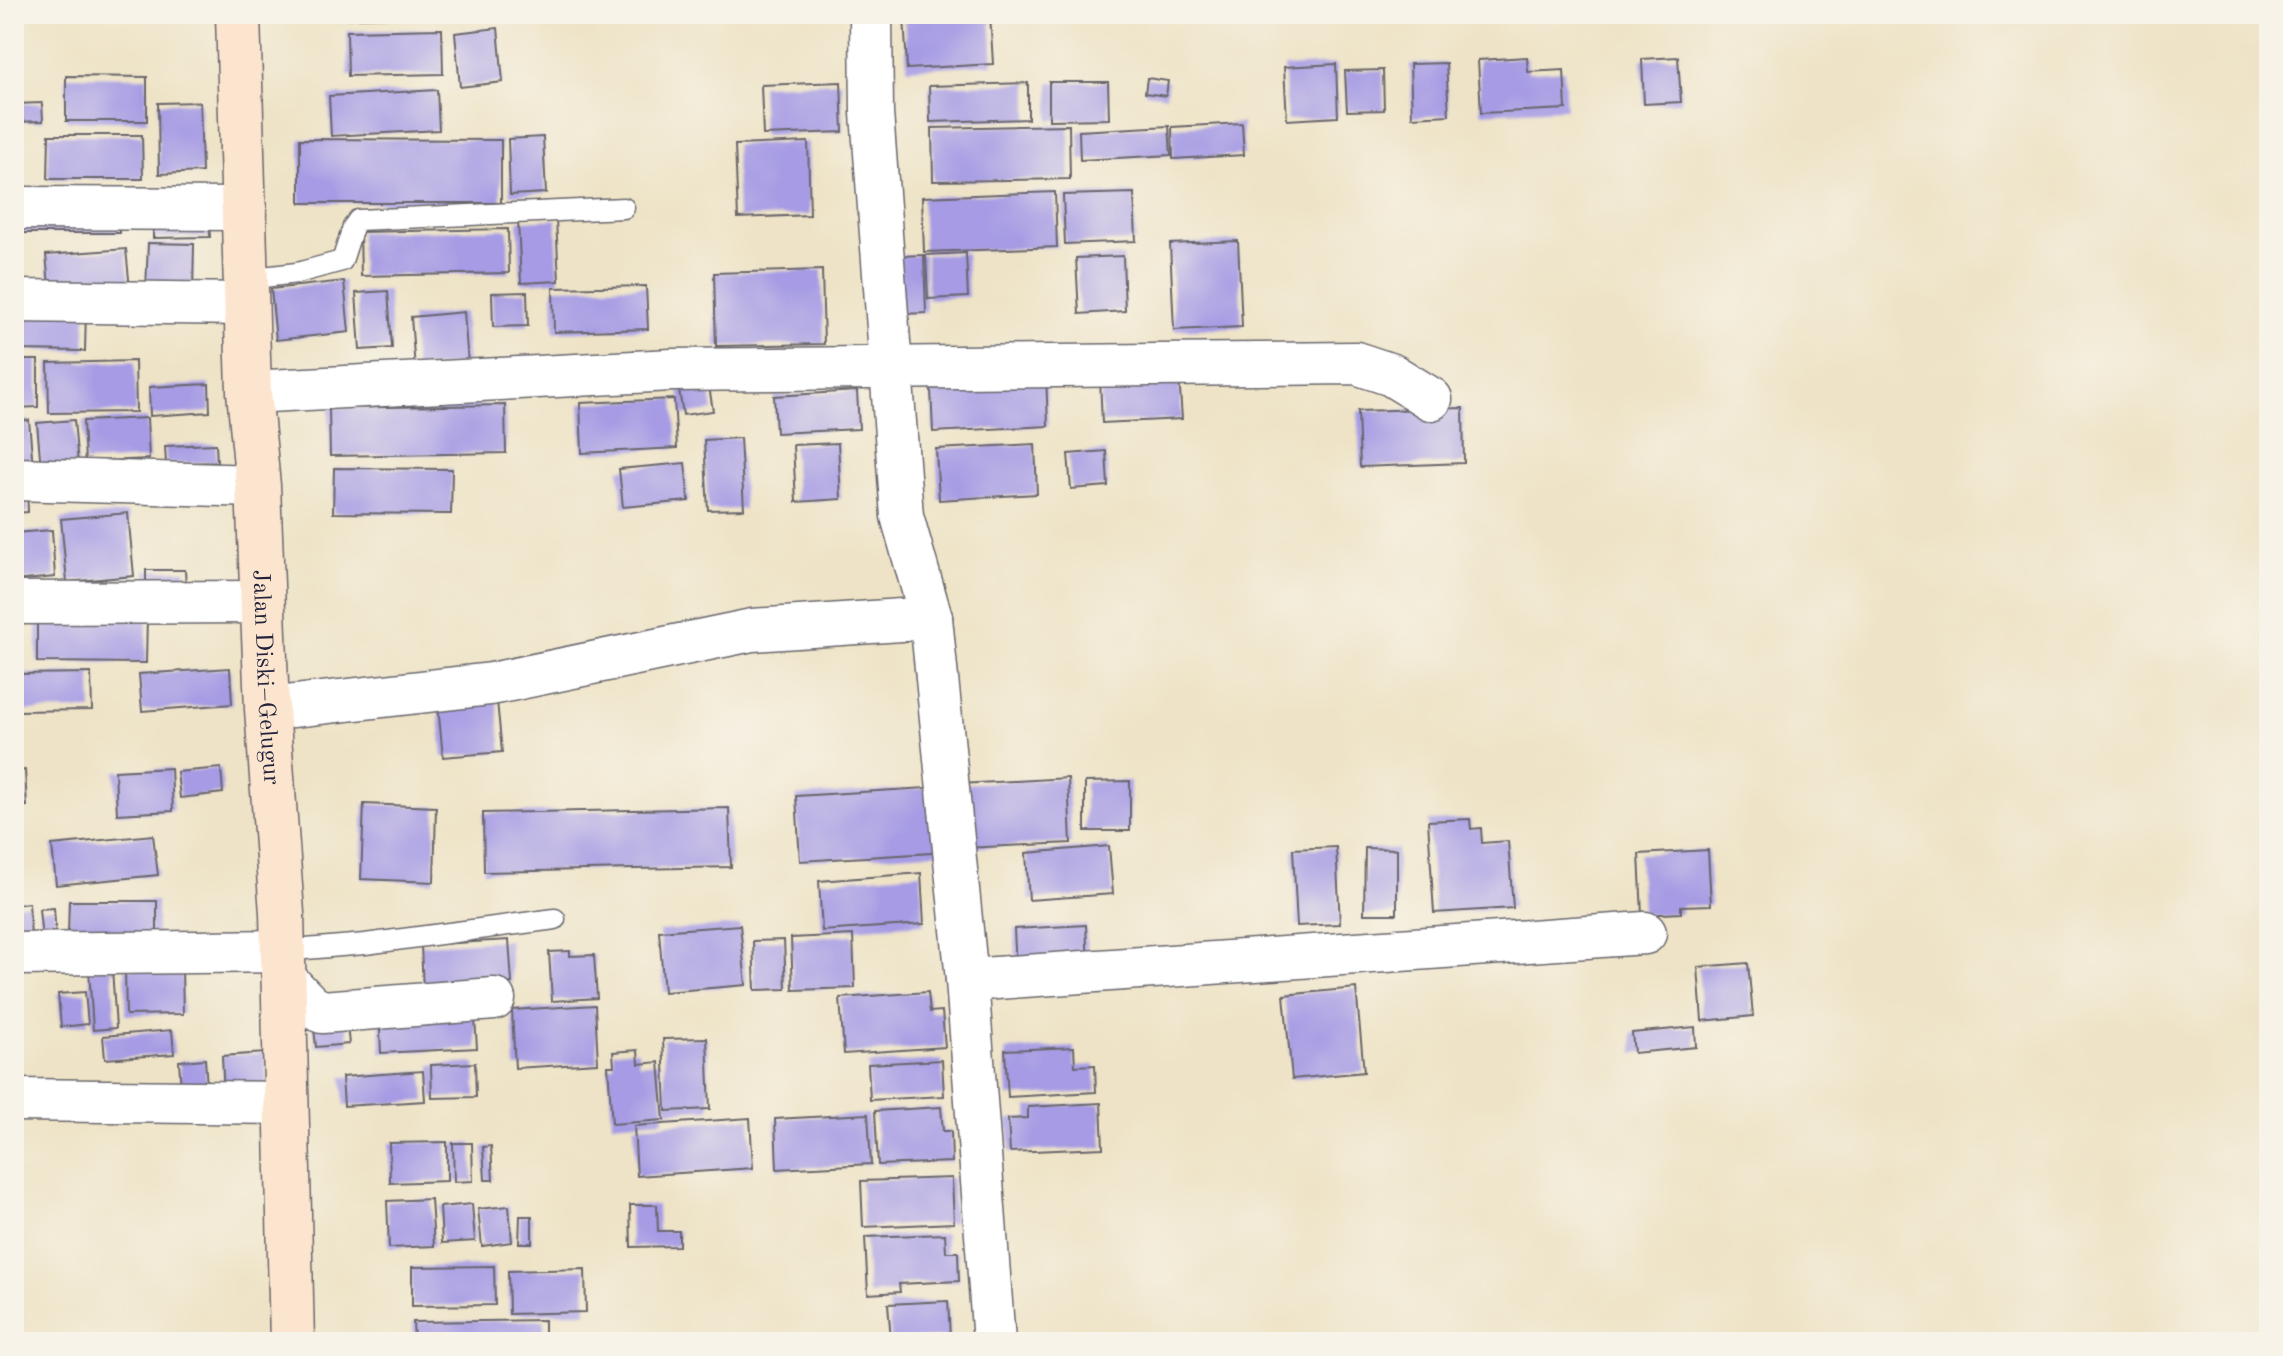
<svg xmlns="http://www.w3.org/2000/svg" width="2283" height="1356" viewBox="0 0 2283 1356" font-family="'Old Standard TT',serif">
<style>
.building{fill:#a69be4}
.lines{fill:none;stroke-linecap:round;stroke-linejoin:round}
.service-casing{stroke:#69666c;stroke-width:23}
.minor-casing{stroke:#69666c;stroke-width:45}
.secondary-casing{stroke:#69666c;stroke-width:47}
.service{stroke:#fff;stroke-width:20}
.minor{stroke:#fff;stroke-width:42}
.secondary{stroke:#fce5cf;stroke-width:44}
.labels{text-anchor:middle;stroke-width:7;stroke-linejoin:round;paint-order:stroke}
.street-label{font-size:24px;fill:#22223b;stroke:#f7f3e8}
</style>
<rect width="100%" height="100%" fill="#f7f3e8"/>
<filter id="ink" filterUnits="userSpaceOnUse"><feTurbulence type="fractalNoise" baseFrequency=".0125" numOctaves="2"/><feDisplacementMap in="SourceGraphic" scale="16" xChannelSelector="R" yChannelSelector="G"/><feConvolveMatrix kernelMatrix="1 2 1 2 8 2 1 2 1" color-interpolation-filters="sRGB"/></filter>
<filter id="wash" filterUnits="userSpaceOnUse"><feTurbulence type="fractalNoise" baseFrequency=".006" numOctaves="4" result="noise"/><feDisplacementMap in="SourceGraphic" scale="32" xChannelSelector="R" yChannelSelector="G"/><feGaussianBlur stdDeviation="1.8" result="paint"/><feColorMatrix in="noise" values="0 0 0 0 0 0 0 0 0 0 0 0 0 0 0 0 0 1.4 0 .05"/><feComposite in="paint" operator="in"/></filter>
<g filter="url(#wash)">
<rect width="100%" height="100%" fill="#eee3c6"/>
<g id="blocks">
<g class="building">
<path d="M323,14h70v3l-69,2z"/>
<path d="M940,14h50l3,50 -86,5 -3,-53z"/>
<path d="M498,28l5,54 -43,5 -5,-54z"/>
<path d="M442,29l1,45 -95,2 -1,-45z"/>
<path d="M1527,57l1,15 36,-2 2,39 -85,4 -3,-53z"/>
<path d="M1678,57l3,45 -37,2 -2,-45z"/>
<path d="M1446,63l3,52 -37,2 -2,-53z"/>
<path d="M1336,64l2,53 -51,3 -3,-53z"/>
<path d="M1383,70l1,40 -37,1 -2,-40z"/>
<path d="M66,76l81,1v44h-81z"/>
<path d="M1147,78l21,3 -2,15 -21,-3z"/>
<path d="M841,82l2,50 -80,3 -2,-50z"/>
<path d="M1049,82h59l1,37 -60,1z"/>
<path d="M1028,83v36l-98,3 -1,-36z"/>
<path d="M437,90l2,40 -108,6 -2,-40z"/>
<path d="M200,102l2,70 -43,2 -1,-71z"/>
<path d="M42,103l1,18 -29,1v-18z"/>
<path d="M1242,123l2,32 -71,4 -1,-32z"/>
<path d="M1069,125l1,54 -137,2 -1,-53z"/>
<path d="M1169,126l2,29 -91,5 -1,-29z"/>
<path d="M49,135h93l1,44h-95z"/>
<path d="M543,137l3,56 -36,2 -2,-56z"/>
<path d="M300,139l201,1v63h-201z"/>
<path d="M808,142l2,73 -72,3 -3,-73z"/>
<path d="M1055,192l2,55 -133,5 -2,-55z"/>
<path d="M1134,193l2,48 -71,3 -2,-49z"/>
<path d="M14,212l106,1v20h-106z"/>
<path d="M209,213l1,24 -57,1v-24z"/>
<path d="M556,219l3,62 -38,2 -3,-62z"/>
<path d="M508,229l1,44 -148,3 -1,-44z"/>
<path d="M1238,241l4,86 -68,3 -4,-86z"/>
<path d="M148,243l46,1 -1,47 -47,-1z"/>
<path d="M126,249l4,40 -80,6 -4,-40z"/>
<path d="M966,253l2,44 -40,2 -2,-44z"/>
<path d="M924,255l2,58 -25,1 -2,-58z"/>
<path d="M1123,256l2,55 -46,3 -3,-56z"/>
<path d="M822,270l2,74 -108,2 -2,-73z"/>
<path d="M344,281l5,51 -73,8 -5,-51z"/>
<path d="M646,286l2,43 -94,3 -1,-44z"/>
<path d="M388,291l4,57 -32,2 -4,-57z"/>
<path d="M527,292l1,34 -35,1 -1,-34z"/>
<path d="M14,309l72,1 -1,41 -71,-1z"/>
<path d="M464,312l4,52 -53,5 -4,-52z"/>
<path d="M14,360h24v47l-24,1z"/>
<path d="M135,361l1,51 -87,1 -1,-50z"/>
<path d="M1046,373l2,53 -115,6 -2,-43z"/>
<path d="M1179,376l3,43 -80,4 -2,-43z"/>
<path d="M209,384l1,28 -60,4 -1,-29z"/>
<path d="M709,386l4,25 -30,4 -4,-25z"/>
<path d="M857,391l2,38 -83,4 -2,-37z"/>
<path d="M674,399l3,49 -95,5 -2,-50z"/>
<path d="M505,405l1,48 -176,3 -1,-48z"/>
<path d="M1463,408l1,55 -104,4 -2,-56z"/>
<path d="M147,418l2,41 -64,3 -2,-41z"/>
<path d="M29,420l4,47 -19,2v-48z"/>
<path d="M74,420l4,45 -37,3 -4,-45z"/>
<path d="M740,438l4,71 -36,1 -4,-70z"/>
<path d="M838,443l3,56 -45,3 -3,-57z"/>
<path d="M216,444l1,18 -51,2 -1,-18z"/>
<path d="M1035,444l2,50 -98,6 -3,-51z"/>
<path d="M1106,451l2,35 -37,3 -3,-35z"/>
<path d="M685,463l4,38 -66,6 -4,-38z"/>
<path d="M334,468l118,1 -1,45 -118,-1z"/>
<path d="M14,486h13l1,26 -14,1z"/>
<path d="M128,513l6,63 -67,6 -6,-63z"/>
<path d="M52,530l3,47 -41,4v-48z"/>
<path d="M146,570h39l1,17h-40z"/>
<path d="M37,615h110l-1,48 -109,-1z"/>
<path d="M230,668l2,36 -90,7 -3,-37z"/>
<path d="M91,673l1,37 -78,1v-37z"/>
<path d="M497,701l5,51 -59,5 -5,-51z"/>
<path d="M171,768l2,43 -56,3 -2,-43z"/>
<path d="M221,768l2,25 -43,5 -3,-26z"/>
<path d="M25,770l2,36 -13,1v-36z"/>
<path d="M1068,778l3,65 -107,5 -4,-64z"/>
<path d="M1130,781v50h-45v-49z"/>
<path d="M943,787l5,65 -148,9 -4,-65z"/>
<path d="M364,804l72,3 -2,75 -73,-3z"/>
<path d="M729,808l2,59 -247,5 -1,-59z"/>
<path d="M1470,819l1,10 10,-1 1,15 26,-2 5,67 -79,5 -6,-92z"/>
<path d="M153,835l5,40 -102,10 -4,-40z"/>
<path d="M1109,846l4,48 -84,6 -3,-47z"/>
<path d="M1336,847l4,77 -43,2 -4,-77z"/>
<path d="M1365,848l32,1v65h-33z"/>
<path d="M1708,850l3,55 -30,1v7l-39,2 -3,-61z"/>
<path d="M921,873l3,51 -102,7 -3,-50z"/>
<path d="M69,901h88v34h-89z"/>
<path d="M29,903l2,33 -17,2v-33z"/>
<path d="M54,908l2,30 -14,1 -3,-30z"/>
<path d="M740,925l6,60 -82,7 -5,-61z"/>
<path d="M1086,925l2,41 -72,4 -2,-41z"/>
<path d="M853,935l2,53 -62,2 -2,-52z"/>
<path d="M509,940l3,43 -89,6 -2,-44z"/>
<path d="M784,940l2,49 -31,1 -2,-49z"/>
<path d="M570,951v5l24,-1 3,43 -45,3 -3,-49z"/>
<path d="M1748,963l5,53 -51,5 -4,-54z"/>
<path d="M112,968l4,60 -23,2 -4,-60z"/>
<path d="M125,969h57l1,45 -57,1z"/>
<path d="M1356,988l8,84 -72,7 -8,-84z"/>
<path d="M85,992l3,32 -27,3 -3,-33z"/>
<path d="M928,992l2,20 12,-1 3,36 -101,7 -4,-56z"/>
<path d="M474,1004l3,44 -96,5 -2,-44z"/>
<path d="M595,1005l3,58 -83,5 -3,-58z"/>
<path d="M346,1016l3,28 -33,3 -3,-28z"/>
<path d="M1695,1027l1,20 -62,6 -2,-20z"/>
<path d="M172,1030l2,24 -69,5 -2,-23z"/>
<path d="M707,1038l3,71 -44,2 -3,-72z"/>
<path d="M1074,1047l1,19 20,-1 1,27 -88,5 -3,-47z"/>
<path d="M638,1050l1,14 20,-2 5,58 -52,4 -4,-58h6l-1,-14z"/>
<path d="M265,1053l3,40 -44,3 -2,-40z"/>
<path d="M205,1059l3,40 -26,2 -3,-40z"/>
<path d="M942,1060l2,36 -74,4 -2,-36z"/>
<path d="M475,1063l1,34 -44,1 -1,-33z"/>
<path d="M423,1071l2,30 -81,5 -2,-29z"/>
<path d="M1101,1103l2,45 -93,4 -2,-33 20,-1v-11z"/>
<path d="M941,1107l2,24h8l1,31 -74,3 -3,-54z"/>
<path d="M868,1114l3,50 -94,5 -2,-50z"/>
<path d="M750,1118l3,50 -116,8 -3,-50z"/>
<path d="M447,1142v39l-57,2 -1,-40z"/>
<path d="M453,1143h19l1,38 -19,1z"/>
<path d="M491,1146l2,34h-8l-2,-33z"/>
<path d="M952,1178l2,45 -91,4 -2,-46z"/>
<path d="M431,1199l3,47 -45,2 -2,-47z"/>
<path d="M472,1204l3,37 -33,2 -2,-36z"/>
<path d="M630,1205h27l1,26h21v15l-48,1z"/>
<path d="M509,1206l3,36 -30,4 -4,-37z"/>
<path d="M520,1216h12v27h-13z"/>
<path d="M945,1234l1,18h12l1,29 -60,3 1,8 -32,2 -3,-57z"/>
<path d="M494,1266l1,39 -83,1v-39z"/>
<path d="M585,1269l1,43 -77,2 -1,-43z"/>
<path d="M948,1301l2,36 -59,3 -3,-36z"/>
<path d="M544,1320v22h-130l-1,-20z"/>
</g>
</g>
</g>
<g filter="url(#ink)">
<use href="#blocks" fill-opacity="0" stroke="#69666c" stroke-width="2"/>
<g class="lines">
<g class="service-casing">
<g id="service">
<path d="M246,279l51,-6 45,-12 11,-34 5,-7 266,-12"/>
<path d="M282,951l83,-7 190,-25"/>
</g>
</g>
<g class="minor-casing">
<g id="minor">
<path d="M871,14l1,99 30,403 29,102 36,362 27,362"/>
<path d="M14,208l231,1"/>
<path d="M14,301l233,3"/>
<path d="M249,392l423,-22 684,-7 36,12 39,24"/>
<path d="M14,479l244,7"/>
<path d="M14,603l247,-1"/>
<path d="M267,709l224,-25 261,-54 179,-12"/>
<path d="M14,954l268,-3"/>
<path d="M284,978l27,28 11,6 172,-13"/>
<path d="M967,980l678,-47"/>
<path d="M14,1100l273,3"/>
</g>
</g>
<g class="secondary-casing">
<g id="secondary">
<path id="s1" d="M238,14l11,378 9,94 9,223 15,204 10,429"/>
</g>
</g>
<use href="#service" class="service"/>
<use href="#minor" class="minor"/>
<use href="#secondary" class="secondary"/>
</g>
</g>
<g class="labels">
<g class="street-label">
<text dy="8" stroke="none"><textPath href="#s1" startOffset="664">Jalan Diski–Gelugur</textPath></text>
</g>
</g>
<rect width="2283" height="1356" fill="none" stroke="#f7f3e8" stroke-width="48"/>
</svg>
